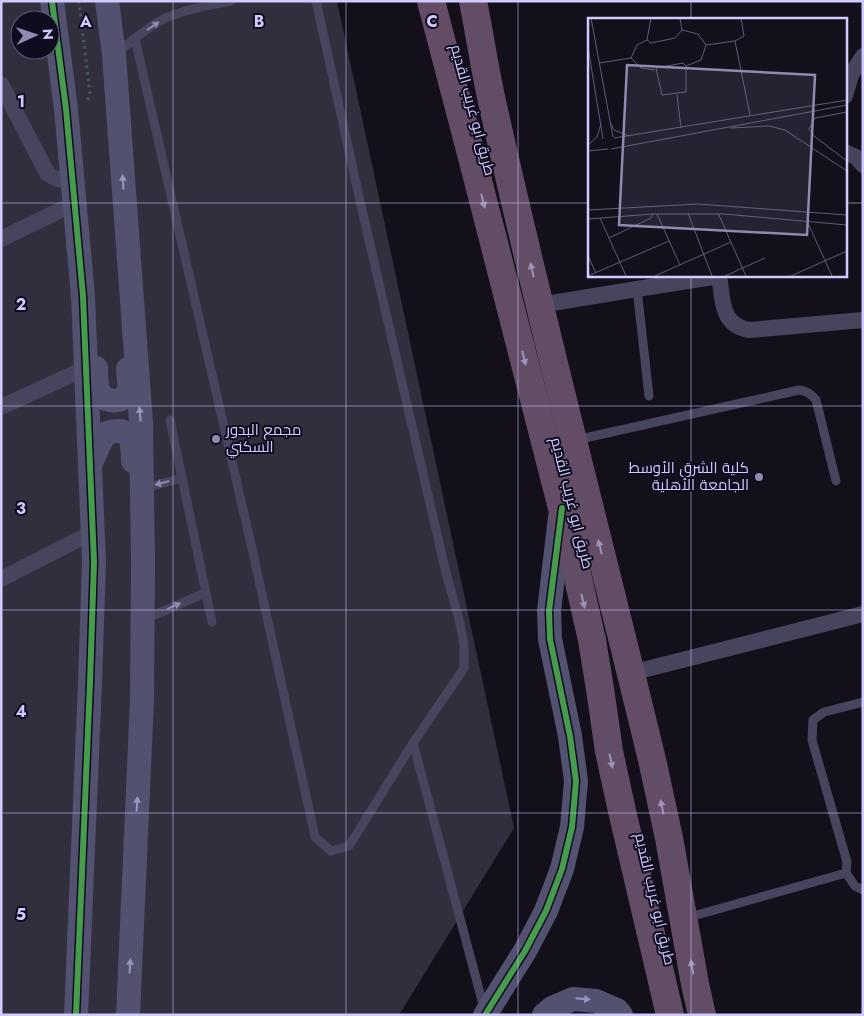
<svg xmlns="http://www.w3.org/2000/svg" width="864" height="1016" viewBox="0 0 864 1016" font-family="Jost,Cairo,sans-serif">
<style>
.building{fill:#312e3e;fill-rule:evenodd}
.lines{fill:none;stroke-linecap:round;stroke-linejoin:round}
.path{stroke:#485765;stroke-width:3;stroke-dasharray:2.5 4;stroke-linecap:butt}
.lane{stroke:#46455d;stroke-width:9}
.street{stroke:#46455d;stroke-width:16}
.secondary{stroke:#535170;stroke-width:24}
.highway{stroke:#634c66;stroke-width:28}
.cycleway-casing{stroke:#100c20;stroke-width:9}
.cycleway{stroke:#469c4c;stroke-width:6}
.oneway{fill:#8c88ae}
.oneway2{fill:#9895bf}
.oneway3{fill:#a092ba}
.grid{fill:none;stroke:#d1ccff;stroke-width:1;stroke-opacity:0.55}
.poi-dot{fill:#8e8ab0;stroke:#100c20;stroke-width:2}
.labels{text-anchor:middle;stroke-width:4;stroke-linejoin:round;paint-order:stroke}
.street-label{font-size:15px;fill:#d1ccff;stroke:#100c20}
.poi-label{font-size:15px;fill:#d1ccff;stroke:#100c20;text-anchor:start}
.inset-road{fill:none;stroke:#5f5b77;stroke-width:1}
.view{fill:#8e8ab0;fill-opacity:0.15;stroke:#8e8ab0;stroke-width:2.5}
.inset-edge{fill:none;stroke:#d1ccff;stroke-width:2.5}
.grid-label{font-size:16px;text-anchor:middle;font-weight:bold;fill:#d1ccff;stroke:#100c20;stroke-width:4;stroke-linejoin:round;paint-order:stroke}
</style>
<rect width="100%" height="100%" fill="#13101c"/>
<path class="building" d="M1,1h336l177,827 -115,187h-398zM20,20h30v30h-30z"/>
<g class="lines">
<path class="path" d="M79,1l11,93 -4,9"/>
<g class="lane">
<path d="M135,39l118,514 62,284 16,14 18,-5 64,-103 51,-75v-23l-5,-26 -13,-46 -86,-372 -44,-200"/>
<path d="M116,54c12,-10 24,-20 37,-29 23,-15 53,-19 79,-24"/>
<path d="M637,289l12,107"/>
<path d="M170,420l42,202"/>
<path d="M576,440l223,-50c8,1 12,4 17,10l20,81"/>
<path d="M144,488l38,-10"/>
<path d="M145,619l60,-26"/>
<path d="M413,743l71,265"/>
<path d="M846,873l9,13 8,4"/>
<path d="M686,918l160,-45 1,-11 -35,-122 1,-20 11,-8 39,-10"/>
</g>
<g class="street">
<path d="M1,84l46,89c9,7 15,8 26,6"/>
<path d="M845,96l6,-21 12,-19"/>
<path d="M845,152l11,5 7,8"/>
<path d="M1,239l74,-36"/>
<path d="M719,275c4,24 1,50 30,55l114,-10"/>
<path d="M540,305l97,-16 82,-13"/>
<path d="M1,407l85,-39"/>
<path d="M1,579l92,-47"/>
<path d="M631,673l232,-59"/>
</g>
<g class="secondary">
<path d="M52,1l14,108 17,187 11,266 -4,121 -14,332"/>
<path d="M107,1l7,54 27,368 2,139 -1,137 -14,316"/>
<path d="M96,368c0,7 0,17 3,24 5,11 24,12 29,0 3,-6 0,-16 0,-23"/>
<path d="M91,463c4,-8 9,-23 15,-29 2,-2 7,-3 11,-3 16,-1 16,18 16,30"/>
<path d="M485,1015l40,-64 21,-40 16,-42 10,-42 4,-46 -6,-45 -20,-97 -1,-28 11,-94"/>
<path d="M544,1015l8,-7 21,-9 23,2 21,9 4,5"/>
</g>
<g class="highway">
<path d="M431,1l44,168 87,339 30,132 8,49 9,62 13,60 48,204"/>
<path d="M473,1c7,35 12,70 20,105 49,220 107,438 160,658l16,74 26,146 7,31"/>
</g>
<g class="cycleway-casing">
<g id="cycleway">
<path d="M52,1l14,108 17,187 11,266 -4,121 -14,332"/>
<path d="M485,1015l40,-64 21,-40 16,-42 10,-42 4,-46 -6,-45 -20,-97 -1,-28 13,-103"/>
</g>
</g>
<use href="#cycleway" class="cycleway"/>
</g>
<defs><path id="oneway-solid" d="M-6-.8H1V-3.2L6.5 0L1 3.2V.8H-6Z" transform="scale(1.25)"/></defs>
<g class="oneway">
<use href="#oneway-solid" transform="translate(153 26) rotate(-34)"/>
<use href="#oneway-solid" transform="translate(162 483) rotate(165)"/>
<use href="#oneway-solid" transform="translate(174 606) rotate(-24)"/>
</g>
<g class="oneway2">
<use href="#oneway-solid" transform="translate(123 182) rotate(-94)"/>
<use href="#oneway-solid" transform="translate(140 414) rotate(-94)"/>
<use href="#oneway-solid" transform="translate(137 804) rotate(-87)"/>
<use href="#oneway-solid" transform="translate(130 966) rotate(-87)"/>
<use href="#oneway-solid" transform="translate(583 999) rotate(5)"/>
</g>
<g class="oneway3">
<use href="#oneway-solid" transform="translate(483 201) rotate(76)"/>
<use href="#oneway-solid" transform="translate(532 270) rotate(-103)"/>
<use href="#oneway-solid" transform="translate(524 358) rotate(76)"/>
<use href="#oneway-solid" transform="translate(600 547) rotate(-104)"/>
<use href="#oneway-solid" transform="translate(583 601) rotate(77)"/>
<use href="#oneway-solid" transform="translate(611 761) rotate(78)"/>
<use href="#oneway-solid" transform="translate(662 807) rotate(-102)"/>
<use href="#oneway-solid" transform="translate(692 967) rotate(-100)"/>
</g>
<path class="grid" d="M173,1v1014M346,1v1014M518,1v1014M691,1v18M1,203h588M845,203h18M691,275v740M1,406h862M1,610h862M1,813h862"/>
<g class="poi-dot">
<circle cx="216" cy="439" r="5"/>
<circle cx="759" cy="477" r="5"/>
</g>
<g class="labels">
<g class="street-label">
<text transform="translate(473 110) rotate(75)" y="5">طريق ابو غريب القديم</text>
<text transform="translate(572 503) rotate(76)" y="5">طريق ابو غريب القديم</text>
<text transform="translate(655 899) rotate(77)" y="5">طريق ابو غريب القديم</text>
</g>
<g class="poi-label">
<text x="226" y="435">مجمع البدور<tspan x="226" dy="17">السكني</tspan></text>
<text x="749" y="473" text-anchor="end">كلية الشرق الأوسط<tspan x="749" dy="17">الجامعة الأهلية</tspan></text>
</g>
</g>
<g transform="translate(588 18)">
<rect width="259" height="259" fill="#13101c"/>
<path class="inset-road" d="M3,0l22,119M63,0l-4,22 4,3 24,-5 7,-8 -2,-12M94,12l16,4 8,11 -5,15 -15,6M59,22l-10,5 -6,13 10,10 14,2M147,23l15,74M118,27l29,-4 9,-5 -3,-18M0,29l15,92M11,45l32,-5M95,45l3,3v26l-24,3 -6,-27zM89,77l4,33M259,94l-32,6 -6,11 5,7 33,25M22,104l4,8 15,6M142,110l39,-2 16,4 62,41M26,120l233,-38M0,127l9,-8 4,-13M23,131l236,-44M0,133l20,-2M0,192l110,-6 149,11M100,195l24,63M130,195l28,63M69,196l23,51M12,200l26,58M0,201l65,-5h71l123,11M219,203l25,55M21,220l42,-20 2,-4M0,238l8,17M0,258l81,-35M67,258l76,-34M137,258l40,-18M203,258l56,-25"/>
<path class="view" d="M39,47l188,10 -8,160 -188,-10z"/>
<rect width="259" height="259" class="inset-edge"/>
</g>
<g class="grid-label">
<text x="86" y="27">A</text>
<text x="259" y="27">B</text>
<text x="432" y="27">C</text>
<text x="21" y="107">1</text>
<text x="21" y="310">2</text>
<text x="21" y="514">3</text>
<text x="21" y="717">4</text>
<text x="21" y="920">5</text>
</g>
<rect width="864" height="1016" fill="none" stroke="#d1ccff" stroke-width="5"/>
<g transform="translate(35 35) rotate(87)"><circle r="24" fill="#100c20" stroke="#5d5979"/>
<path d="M0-4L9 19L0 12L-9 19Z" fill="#8e8ab0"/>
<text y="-8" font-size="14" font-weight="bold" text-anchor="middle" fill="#d1ccff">N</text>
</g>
</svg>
